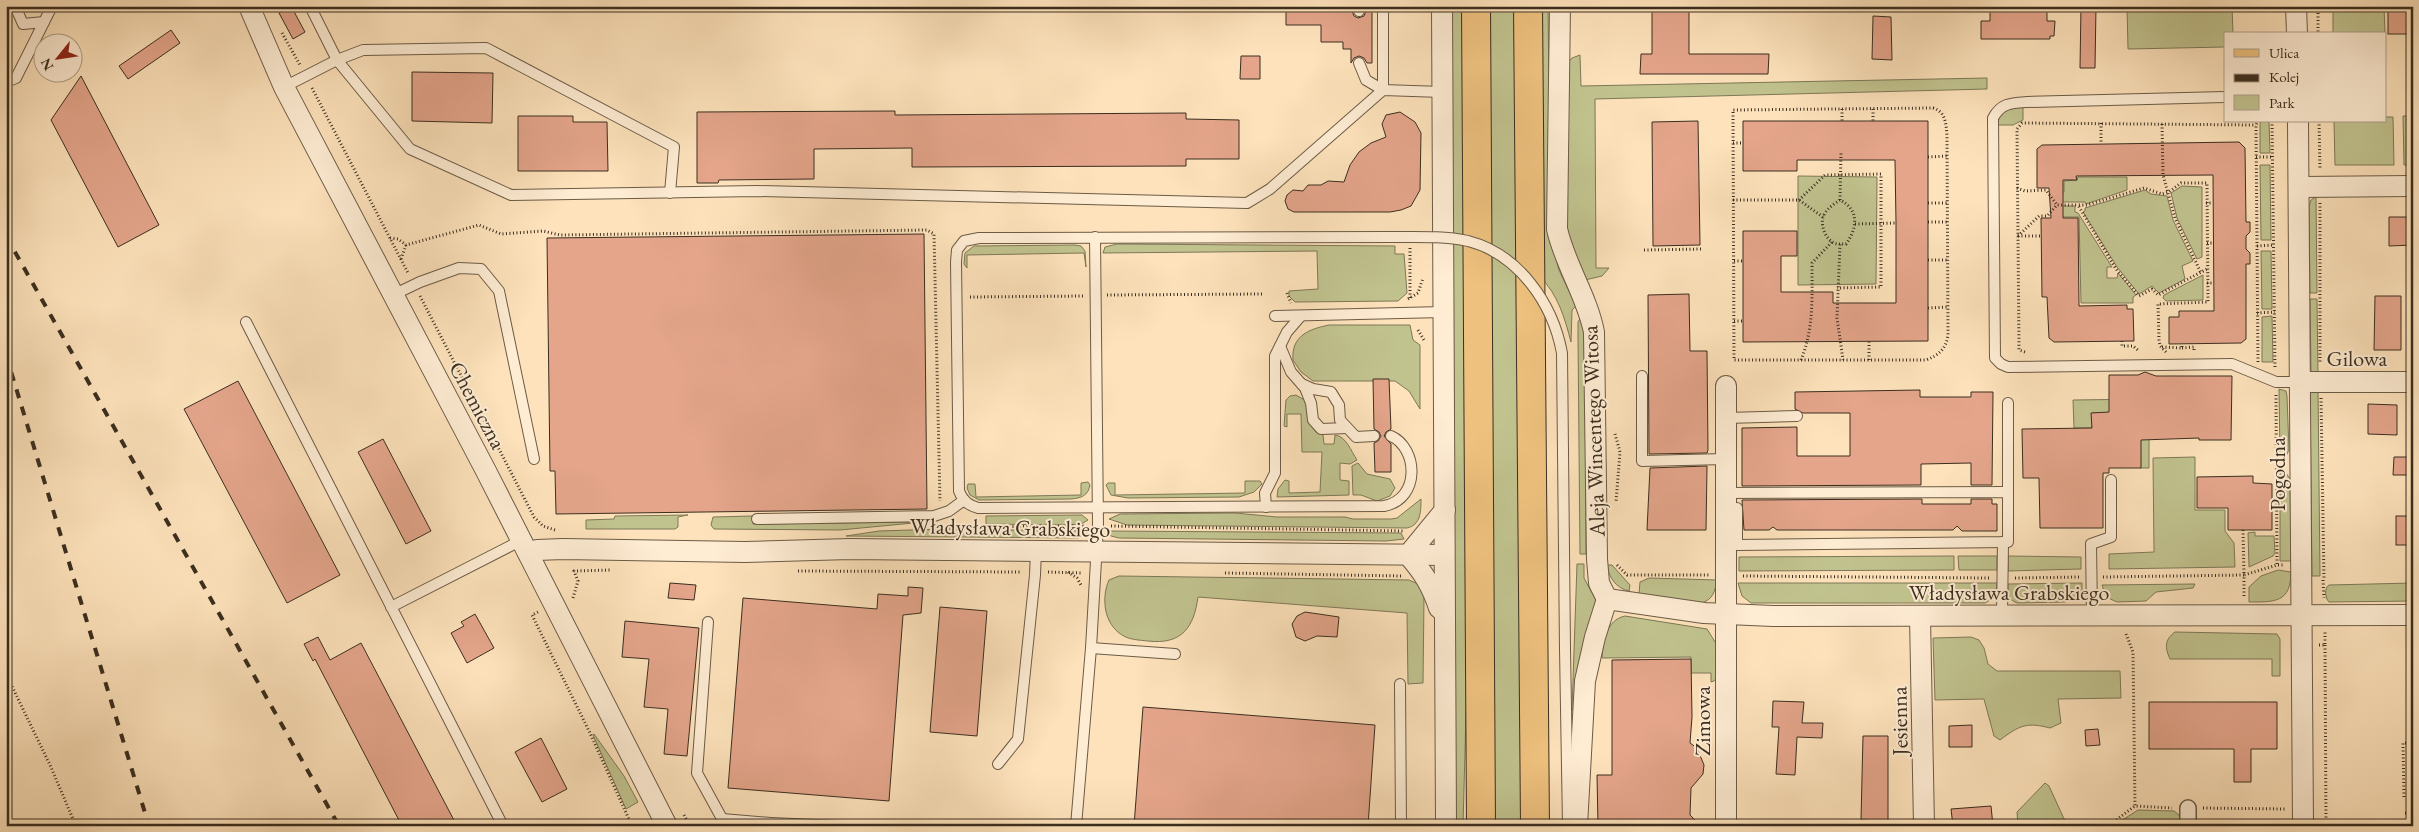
<svg xmlns="http://www.w3.org/2000/svg" width="2419" height="832" viewBox="0 0 2419 832" font-family="'EB Garamond',serif">
<style>
.green{fill:#c1c38f;stroke:#7e7857}
.building{fill:#e4a58b;stroke:#3b2e1f}
.lines{fill:none;stroke-linecap:round;stroke-linejoin:round}
.service-casing{stroke:#6c5b46;stroke-width:12}
.pedestrian-casing{stroke:#6c5b46;stroke-width:18}
.minor-casing{stroke:#6c5b46;stroke-width:22}
.primary-casing{stroke:#3b2e1f;stroke-width:30}
.path{stroke:#3b2e1f;stroke-width:3;stroke-dasharray:1 2.5;stroke-linecap:butt}
.service{stroke:#feecd3;stroke-width:10}
.pedestrian{stroke:#feecd3;stroke-width:15}
.minor{stroke:#feecd3;stroke-width:20}
.primary{stroke:#eec17e;stroke-width:28}
.rail{stroke:#3b2e1f;stroke-width:4;stroke-dasharray:9 9;stroke-linecap:butt}
.service-bridge-casing{stroke:#6c5b46;stroke-width:12;stroke-linecap:butt}
.service-bridge{stroke:#feecd3;stroke-width:10}
.labels{text-anchor:middle;stroke-width:4;stroke-linejoin:round;paint-order:stroke}
.street-label{font-size:22px;fill:#3b2e1f;stroke:#feecd3}
</style>
<rect width="100%" height="100%" fill="#fde2bb"/>
<filter id="stains"><feTurbulence type="fractalNoise" baseFrequency=".004" numOctaves="4"/><feColorMatrix values="0 0 0 0 .2 0 0 0 0 .09 0 0 0 0 .02 0 0 0 .5 -.17"/></filter>
<radialGradient id="worn" r=".72"><stop offset=".6" stop-color="#630" stop-opacity="0"/><stop offset="1" stop-color="#630" stop-opacity=".3"/></radialGradient>
<g class="green">
<path d="M1451,6h15l1,671 -4,149h-8z"/>
<path d="M1487,6h30l5,820h-29z"/>
<path d="M1539,6h9l2,174 5,75 4,15 17,36 -4,4 -1,32c-6,-23 -13,-48 -31,-65z"/>
<path d="M2127,6h105l1,28h-8v13l-97,2z"/>
<path d="M2384,6l1,28h-52v-27z"/>
<path d="M1580,55l1,31 406,-8v11l-392,10 1,169h13l-7,8 -17,4 -18,-36v-180l5,-6z"/>
<path d="M2023,107v13l-10,5h-15c0,-16 12,-17 25,-18z"/>
<path d="M2403,116h10v49h-9z"/>
<path d="M2385,117h8l1,48h-59l-1,-44h51z"/>
<path d="M2260,121h9l1,32h-10z"/>
<path d="M2260,165h10l1,75h-10z"/>
<path d="M1798,176l79,1 -1,107 -78,1z"/>
<path d="M2078,177h49v13l-41,14 -1,-2h-26l-3,-9 8,-1v-11l13,-1z"/>
<path d="M2182,186l20,1v70l-5,2 -20,-41 -6,-25z"/>
<path d="M2145,190l6,4 16,2 6,24 20,41 -11,5 3,13 -26,14 -7,-7 -13,8 -22,-27 -34,-55 2,-1v-3z"/>
<path d="M2316,197l1,96h-7l-1,-86 2,-7z"/>
<path d="M2058,206h17v6l3,1 34,54h-5v11h10l1,-5 18,22 -3,2v6h-52l-2,-86h-27z"/>
<path d="M1117,244l278,2v8h9l3,39 -9,8 -103,1 -6,-6v-5l29,-2 -1,-38 -214,2 2,-6z"/>
<path d="M1075,245l6,1 4,5 1,16 -2,-14 -117,2v13l-3,-4 1,-11 9,-7z"/>
<path d="M2261,251h10l1,58h-10z"/>
<path d="M2203,275v25l-37,1 -3,-3 1,-3z"/>
<path d="M2310,299h7l1,77 -5,-1 -2,-3z"/>
<path d="M1583,314l2,23 1,217h-6l-2,-219v-13z"/>
<path d="M2272,316l1,46h-11v-45z"/>
<path d="M1329,325h81l3,15 7,5v64l-11,-18 -14,-10h-82l-12,-9 -8,-12c-2,-24 16,-31 36,-35z"/>
<path d="M2310,388h8l2,188h-8z"/>
<path d="M2279,389l7,2 1,5 2,54 -3,6h-6z"/>
<path d="M1296,395l10,6c4,14 0,28 17,34l1,9h10l1,-9c11,1 16,16 22,25l-7,4 -10,-1v17l9,1v14l-72,2 1,-8 7,-9 4,1v12l31,-1 2,-40h-20l-1,-38h-14v13l-3,-1 2,-26 4,-4z"/>
<path d="M2149,399v69h-9v-56l-48,1v15h-18l-1,-28z"/>
<path d="M2195,457v53h30v21l9,12 1,24 -126,2v-15l45,-2 -1,-94z"/>
<path d="M1358,463l9,11 23,5 5,9 -5,8 -13,5 -16,-6h-8l-1,-29z"/>
<path d="M2280,471l6,2 4,6 1,82h-11z"/>
<path d="M1245,481h15l2,3 -8,8 -15,5 -111,1 -17,-3 -5,-10 2,-2h7v12l130,-2z"/>
<path d="M1088,482l2,3c-2,11 -9,13 -19,14l-92,1 -9,-5 -3,-7 1,-4h7l1,13 105,-2v-12z"/>
<path d="M1421,499c0,12 0,26 -14,29l-280,-3 -18,-6 11,-5 115,-1 42,4h68l8,2h38l6,-1z"/>
<path d="M688,515l-10,2v10l-3,2h-89v-9l28,-1 1,-3z"/>
<path d="M1082,515l6,5 -5,3 -12,2 -85,-1v-8z"/>
<path d="M752,516l1,8 171,-2 -84,8 -126,-1 -3,-4 2,-8z"/>
<path d="M941,529l148,2 -5,5 -6,2 -232,-2 33,-5z"/>
<path d="M1107,531l294,2 3,6 -18,2 -267,-3 -8,-2z"/>
<path d="M2255,532v4h19l1,17 -2,3 -24,11 -1,-34z"/>
<path d="M1954,556v14l-215,1v-14z"/>
<path d="M1958,556h39v14h-38z"/>
<path d="M2008,556l73,1v12l-73,2z"/>
<path d="M1577,564h7v14l13,24 -21,108h-4z"/>
<path d="M1607,565h5l18,20 -1,6c-13,-3 -20,-13 -22,-26z"/>
<path d="M2278,570l13,2c0,31 -17,30 -42,30v-15l12,-11z"/>
<path d="M1119,576l290,4 9,4 6,13 -1,86 -15,1 -1,-71 -209,-16c-4,30 -16,48 -50,44 -9,-1 -18,-1 -26,-6 -18,-11 -21,-37 -13,-55z"/>
<path d="M1649,578l68,2c-2,11 -4,20 -16,23l-62,-9 1,-12z"/>
<path d="M1738,583h259c0,10 -2,15 -12,20h-234l-9,-7z"/>
<path d="M2082,583v7l-4,7 -13,5 -48,1c-10,-4 -9,-10 -9,-19z"/>
<path d="M2413,583v18l-84,1c-4,-4 -5,-14 0,-17z"/>
<path d="M2195,584l-2,4 -37,4 -10,9 -29,1 -11,-5 -4,-12z"/>
<path d="M1625,616l82,13 10,16v32l-3,4 -3,1v-9h-20v-16l-89,1c1,-16 4,-38 23,-42z"/>
<path d="M2175,632l102,2 3,5v37h-8v-17h-102c-5,-11 -6,-19 5,-27z"/>
<path d="M1971,637l8,3 5,8 4,16 9,7h123l1,27 -63,1 3,24 -11,5c-23,-6 -30,-3 -50,12l-6,-4 -10,-37 -49,1 -2,-62z"/>
<path d="M594,734l30,42 14,26 -12,7 -33,-74z"/>
<path d="M2045,783l4,3 16,35 -4,5h-43l-1,-14z"/>
<path d="M2138,810l36,1 5,4 3,11h-69z"/>
</g>
<g class="building">
<path d="M291,6l14,26 -12,7 -14,-26z"/>
<path d="M1286,6h41v5h25l2,5 4,2 6,-2 2,-5h6v52h-5l-3,-5 -5,-2 -5,2 -3,5v-14h-8v-7h-22v-17h-35z"/>
<path d="M1652,6h37v48h80l-1,20h-128l1,-20h11z"/>
<path d="M1990,6h57v15h8l-1,15h-4v3h-69v-18h9z"/>
<path d="M2081,6h15l-1,62h-15z"/>
<rect x="2388" y="7" width="25" height="27"/>
<path d="M1873,16l18,1 1,43 -20,-1z"/>
<path d="M171,30l9,13 -52,36 -9,-13z"/>
<path d="M1241,56h19v23h-20z"/>
<path d="M412,72l81,1 -1,50 -80,-2z"/>
<path d="M81,76l78,149 -41,22 -67,-127z"/>
<path d="M895,111v4l291,-2v6l53,1v39h-53v7l-274,1v-19l-98,1v30l-95,1 -1,3h-21v-71z"/>
<path d="M1400,112l15,10 6,11 -1,57 -9,16 -10,4 -11,2h-96l-6,-3 -3,-8 2,-6 6,-5 10,1 5,-6h13l7,-4 16,1 6,-17 9,-13 12,-9 15,-6 -4,-13 4,-9z"/>
<path d="M518,116h55v6h34l1,49h-90z"/>
<path d="M1698,121l2,124 -47,1 -1,-124z"/>
<path d="M1743,121h185v220l-185,1v-111h54v25h-16v36h52v11h63v-80l-1,-63h-98v11h-54z"/>
<path d="M2239,142l6,6 1,74h4v10l-4,4v13l4,4v11h-4v75l-5,4 -72,1v-27h10v-6h35l-1,-136 -137,1 1,4h-14v38h15l1,88 48,-1v4h6l1,32 -80,1 -5,-4 -2,-41h-5l-1,-79h10l-2,-30h-12v-39l5,-4z"/>
<path d="M2389,217h24v28l-24,1z"/>
<path d="M924,234l3,275 -371,5 -1,-43h-5l-3,-233z"/>
<path d="M1689,294l1,57h17l1,99 -1,3 -58,1 -1,-159z"/>
<path d="M2375,296h26v54h-27z"/>
<path d="M2145,372l11,4h76l-1,64h-32v-2l-58,2v28h-32v5h-6v55h-63l-1,-50h-16l-1,-49 70,-1 -1,-15 18,-1v-37h29z"/>
<path d="M1373,379h16l2,50 -5,3 -2,4 7,8v28h-16l-1,-29 4,-2 3,-5 -2,-4 -5,-3z"/>
<path d="M238,381l102,194 -53,28 -103,-194z"/>
<path d="M1920,390v7h51v-5h22l-1,93h-21v-22l-50,1v21l-179,1v-58l55,-1v29h53v-43h-47l-8,-4v-17z"/>
<path d="M2368,404l29,1v30l-29,-1z"/>
<path d="M383,439l48,92 -25,13 -48,-92z"/>
<path d="M2394,457h19v18h-20z"/>
<path d="M1707,466l-1,64h-59l3,-62z"/>
<path d="M2253,476v7l19,1v46h-44v-22h-31v-31z"/>
<path d="M1922,499v5h49v-5h21v5h5v27h-35l-5,-5 -4,4h-176l-4,-3 -4,3h-25l-2,-30z"/>
<rect x="2396" y="516" width="17" height="29"/>
<path d="M670,583l26,2 -2,15 -26,-2z"/>
<path d="M908,587l15,1 -2,25 -18,2 -14,186 -161,-13 15,-190 134,11 1,-15 30,2z"/>
<path d="M940,607l47,4 -10,125 -47,-4z"/>
<path d="M1305,612l34,5 -2,20 -20,-1 -12,5 -9,-4 -4,-13 5,-8z"/>
<path d="M475,614l19,34 -27,15 -16,-30 13,-7 -3,-4z"/>
<path d="M625,621l74,7 -12,128 -23,-2 4,-45 -24,-2 5,-48 -27,-2z"/>
<path d="M318,637l12,23 31,-17 96,183h-55l-87,-167 -2,2 -9,-17z"/>
<path d="M1691,659l1,58 -2,26 7,5 7,17 -1,9 -12,14 -1,27 11,11h-103l-1,-51h15v-115z"/>
<path d="M1773,701l31,1 -2,21h21l-1,15 -25,-1 -2,38 -19,-1 3,-47h-7z"/>
<path d="M2149,702h128v47h-26v33h-17v-33h-85z"/>
<path d="M1143,707l232,18 -7,101h-234z"/>
<path d="M1972,725v22h-23v-21z"/>
<path d="M2098,729l2,16 -14,1 -1,-16z"/>
<path d="M1863,736h25v90h-21v-6h-6z"/>
<path d="M541,738l26,51 -25,13 -27,-50z"/>
<path d="M1991,806l2,20h-40l-2,-17z"/>
</g>
<g class="lines">
<g class="service-casing">
<g id="service">
<path d="M208,6h30"/>
<path d="M310,6l27,54 73,89 101,46 246,-4 490,12 23,-14 113,-99 59,2"/>
<path d="M1359,11l1,-5"/>
<path d="M44,22l8,-16"/>
<path d="M1359,63l7,17 17,10"/>
<path d="M6,82l10,-4 28,-56 -21,2 -8,-18"/>
<path d="M284,87l53,-27 26,-10 123,-2 188,99 -4,46"/>
<path d="M1383,90v-84"/>
<path d="M2225,97l-198,5c-16,1 -26,1 -34,16l2,240 6,6 7,3 224,-3 44,18h25"/>
<path d="M393,295l27,-13 39,-14 22,1 18,22 35,168"/>
<path d="M1275,316l168,-4"/>
<path d="M246,322l257,504"/>
<path d="M1280,346l11,26 14,16 6,15 2,17 8,9 26,-1"/>
<path d="M1642,376v85l84,-2"/>
<path d="M1302,384l11,5 18,3 8,13 1,15 16,17 18,-1"/>
<path d="M2008,403v89"/>
<path d="M1726,418l71,-2"/>
<path d="M1391,436c27,12 30,63 -7,70l-406,2c-10,-3 -15,-7 -19,-17l-3,-229 1,-12 7,-9 15,-3 416,-1"/>
<path d="M1726,493l282,-1v50l-271,3v-37"/>
<path d="M1266,507l-1,-14 10,-20v-117l12,-24 13,-15"/>
<path d="M757,519l177,-3 15,-5 15,-11"/>
<path d="M391,607l131,-67"/>
<path d="M2092,615l-1,-71 20,-7v-57"/>
<path d="M2002,616l1,-74"/>
<path d="M708,622l-11,151 29,53"/>
<path d="M1091,648l84,6"/>
<path d="M1565,649l3,177"/>
<path d="M1400,684l1,142"/>
<path d="M998,764l20,-25 17,-164 1,-25"/>
<path d="M722,819l49,4"/>
<path d="M768,826l3,-3 69,3"/>
<path d="M1076,826l15,-178 7,-122 -3,-289"/>
</g>
</g>
<g class="pedestrian-casing">
<path id="pedestrian" d="M2188,808v18"/>
</g>
<g class="minor-casing">
<g id="minor">
<path d="M249,6l35,81 202,384 181,355"/>
<path d="M1442,6l4,820"/>
<path d="M1560,6l-3,223c8,36 30,67 37,103l3,227 2,24 8,16"/>
<path d="M2296,6l1,28"/>
<path d="M2298,121l5,705"/>
<path d="M2300,187l113,-1"/>
<path d="M2301,382h112"/>
<path d="M1726,386v440"/>
<path d="M528,553l9,-3 26,-1 182,3 105,-3 594,6"/>
<path d="M1408,555c15,17 24,31 31,53"/>
<path d="M1408,555l37,-45"/>
<path d="M1607,599l97,14 69,3 640,-1"/>
<path d="M1920,616l4,210"/>
<path d="M1577,826l8,-145 10,-44 12,-38"/>
</g>
</g>
<g class="primary-casing">
<g id="primary">
<path d="M1476,6l5,820"/>
<path d="M1528,6l7,820"/>
</g>
</g>
<g class="path">
<path d="M2318,6v28"/>
<path d="M282,33l18,32"/>
<path d="M312,88l96,185"/>
<path d="M1933,108c13,4 13,16 14,28l1,199c-2,14 -9,20 -22,25h-192l-1,-250z"/>
<path d="M1842,109v12"/>
<path d="M1873,109v12"/>
<path d="M2272,121l3,248"/>
<path d="M2319,121l1,49"/>
<path d="M2101,123v21"/>
<path d="M2162,124l1,51 12,43 26,55"/>
<path d="M1733,143h10"/>
<path d="M1928,157l19,-1"/>
<path d="M2256,157h17"/>
<path d="M2017,188l8,3 21,-1 11,15"/>
<path d="M1733,200h66l24,17"/>
<path d="M1799,200l26,-25 56,-1v113l-44,1"/>
<path d="M1840,200l1,-48"/>
<path d="M1928,203h20"/>
<path d="M2206,203h7"/>
<path d="M2320,203v161"/>
<path d="M1928,222h19"/>
<path d="M1855,224l41,-1"/>
<path d="M2018,236l21,-20h8l10,-11h21"/>
<path d="M2018,236h23"/>
<path d="M390,238l8,1 8,6 73,-20 22,9 42,-3 17,4 367,-5 7,4 6,267"/>
<path d="M2207,243h6"/>
<path d="M1840,244c-12,1 -20,-16 -17,-27 3,-8 11,-13 17,-17 20,10 17,29 6,44h-6l-3,74 6,42"/>
<path d="M2257,246l17,-1"/>
<path d="M1410,248v50"/>
<path d="M1644,250l58,-1"/>
<path d="M401,259l5,-14"/>
<path d="M1928,260h19"/>
<path d="M1734,261h9"/>
<path d="M2207,283h7"/>
<path d="M1287,293l4,10"/>
<path d="M1107,295l157,-1"/>
<path d="M420,296l114,221 9,9 12,4"/>
<path d="M970,297l114,-1"/>
<path d="M1408,299l10,-6 5,-15"/>
<path d="M1928,308l20,-1"/>
<path d="M2257,313l18,-1"/>
<path d="M1734,321h9"/>
<path d="M1418,330l6,10"/>
<path d="M2122,341v5h11l6,5"/>
<path d="M2162,347l20,1v-4"/>
<path d="M2182,348l12,-1v5"/>
<path d="M2025,352l-6,-2v-3l-2,-218 5,-6 234,2"/>
<path d="M2166,352l-6,-6 -1,-6 -1,-36 50,-2 -1,-119h-26l-12,9 -7,2 -18,-6 -57,17h-9l38,64 23,27 13,-7 6,6 49,-26"/>
<path d="M1801,360c13,-32 11,-63 11,-97l20,-21"/>
<path d="M1869,360v-19"/>
<path d="M2258,362l-2,-237 2,-4"/>
<path d="M2276,395l1,170"/>
<path d="M2321,398l3,182"/>
<path d="M1615,434l5,18 -4,50"/>
<path d="M1111,526l294,5"/>
<path d="M946,527l139,-1"/>
<path d="M2243,530l1,45 33,-10h7"/>
<path d="M1617,565l10,10h82"/>
<path d="M798,571l224,1"/>
<path d="M1048,572l34,1"/>
<path d="M1068,572l9,6 4,7"/>
<path d="M1225,573l177,3"/>
<path d="M1743,576l246,2"/>
<path d="M2103,577l141,-2v23"/>
<path d="M2015,578l64,-1"/>
<path d="M2323,580l1,18"/>
<path d="M573,598l5,-17 -4,-10 36,-1"/>
<path d="M538,612l-6,3 58,118 42,93"/>
<path d="M2126,634l7,18 2,154 37,2"/>
<path d="M2319,645h6v-13"/>
<path d="M2325,645l1,181"/>
<path d="M6,674l44,91 26,61"/>
<path d="M2404,797l-1,-54h10"/>
<path d="M2203,808l82,1"/>
<path d="M2405,813h8"/>
<path d="M684,815l6,11"/>
<path d="M2108,826l27,-20"/>
</g>
<use href="#service" class="service"/>
<use href="#pedestrian" class="pedestrian"/>
<use href="#minor" class="minor"/>
<use href="#primary" class="primary"/>
<g class="rail">
<path d="M6,236l333,590"/>
<path d="M6,355l143,471"/>
</g>
<g class="service-bridge-casing">
<path id="service-bridge" d="M1395,237c24,0 49,-1 73,4 51,13 85,63 94,112l3,296"/>
</g>
<use href="#service-bridge" class="service-bridge"/>
</g>
<g class="labels">
<g class="street-label">
<text x="2357" y="366">Gilowa</text>
<text transform="translate(478 405) rotate(62)" y="8">Chemiczna</text>
<text transform="translate(1593 431) rotate(-92)" y="8">Aleja Wincentego Witosa</text>
<text transform="translate(2277 474) rotate(-90)" y="8">Pogodna</text>
<text transform="translate(1010 527) rotate(1)" y="8">Władysława Grabskiego</text>
<text x="2009" y="600">Władysława Grabskiego</text>
<text transform="translate(1702 721) rotate(-90)" y="8">Zimowa</text>
<text transform="translate(1899 721) rotate(-91)" y="8">Jesienna</text>
</g>
</g>
<rect width="2419" height="832" fill="none" stroke="#fde2bb" stroke-width="25"/>
<rect x="8" y="8" width="2404" height="817" fill="none" stroke="#3b2e1f" stroke-width="2.5"/>
<rect x="12" y="12" width="2394" height="807" fill="none" stroke="#3b2e1f"/>
<rect x="2224" y="32" width="162" height="90" fill="#feecd3" stroke="#b0a08b"/>
<rect x="2234" y="49" width="25" height="8" fill="#eec17e" stroke="#b0a08b"/>
<text x="2269" y="58" font-size="15" fill="#3b2e1f">Ulica</text>
<rect x="2234" y="74" width="25" height="8" fill="#3b2e1f" stroke="#b0a08b"/>
<text x="2269" y="82" font-size="15" fill="#3b2e1f">Kolej</text>
<rect x="2234" y="95" width="25" height="15" fill="#c1c38f" stroke="#b0a08b"/>
<text x="2269" y="108" font-size="15" fill="#3b2e1f">Park</text>
<g transform="translate(58 58) rotate(240)"><circle r="24" fill="#feecd3" stroke="#b0a08b"/>
<path d="M0-4L9 19L0 12L-9 19Z" fill="#8f2418"/>
<text y="-8" font-size="14" font-weight="bold" text-anchor="middle" fill="#3b2e1f">N</text>
</g>
<rect width="100%" height="100%" filter="url(#stains)"/>
<rect width="100%" height="100%" fill="url(#worn)"/>
</svg>
